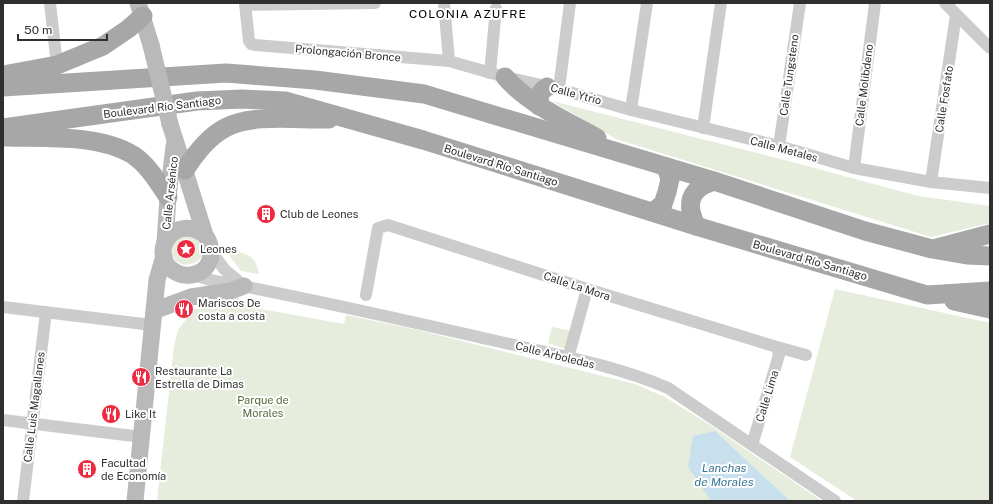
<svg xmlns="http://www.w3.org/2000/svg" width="993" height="504" viewBox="0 0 993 504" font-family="'Public Sans',sans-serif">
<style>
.green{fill:#e6eddc}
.water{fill:#c8e0ed}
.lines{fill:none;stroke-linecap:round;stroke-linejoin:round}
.minor{stroke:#ccc;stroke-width:12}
.secondary{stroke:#b9b9b9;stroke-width:17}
.primary{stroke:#a7a7a7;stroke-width:19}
.secondary-bridge{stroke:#b9b9b9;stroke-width:17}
.labels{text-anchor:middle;stroke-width:4;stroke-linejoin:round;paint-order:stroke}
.street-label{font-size:11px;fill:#2f2f2f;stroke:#fff}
.poi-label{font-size:11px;fill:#2f2f2f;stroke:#fff;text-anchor:start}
.park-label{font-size:11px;fill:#546d3a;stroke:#fff}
.neighbourhood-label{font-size:12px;letter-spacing:1px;fill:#000;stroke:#fff}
.water-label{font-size:12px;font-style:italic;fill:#397594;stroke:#fff}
</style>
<rect width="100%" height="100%" fill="#fff"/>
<g class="green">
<path d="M552,101l244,62 122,33 72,10v17l-59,14 -315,-98z"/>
<path d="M178,236l20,2c1,2 3,5 4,8 7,20 -31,28 -30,3 0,-2 0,-4 0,-6 2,-2 5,-5 6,-7z"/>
<path d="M239,252c15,4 17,8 20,22l-18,-3 -12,-16z"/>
<path d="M835,289l155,34v178h-133l-67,-44z"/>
<path d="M237,295l7,11 100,18 2,-9 72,15 217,54 30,13 45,28 112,76h-665l17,-155 4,-16 15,-20z"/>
<path d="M552,327l19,4 -3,19 -20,-7z"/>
</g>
<path class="water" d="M715,431l75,70h-79l-23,-34 5,-31z"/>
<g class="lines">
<g class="minor">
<path d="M50,3l7,62"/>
<path d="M245,3l4,38 2,3 4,1 194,16 56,16 54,12 72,21 148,36 75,22 77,14 59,6"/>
<path d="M444,3l5,58"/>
<path d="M945,3l45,45"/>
<path d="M245,5l130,-2"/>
<path d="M490,73l6,-65"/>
<path d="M559,89l11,-86"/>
<path d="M631,110l16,-107"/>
<path d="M703,128l18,-125"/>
<path d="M779,146l21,-143"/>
<path d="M854,168l21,-165"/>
<path d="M931,182l25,-167"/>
<path d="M212,252l12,17 19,16"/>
<path d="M194,275l16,5c95,17 189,39 282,60 59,14 120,24 176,48l167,113"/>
<path d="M366,295l12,-67 10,-3 199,64 190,58 29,8"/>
<path d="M3,307l149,18"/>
<path d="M568,358l19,-69"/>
<path d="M3,420l139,17"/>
<path d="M752,445l27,-90 -2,-8"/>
<path d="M23,501l23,-189"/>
</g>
<g class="secondary">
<path d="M138,3l13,42"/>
<path d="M170,124l35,111c11,15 7,37 -14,40 -7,1 -14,-1 -20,-6 -22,-19 5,-56 34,-34"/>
<path d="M165,243l3,-46 6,-51"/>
<path d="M156,310l35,-13 39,-6 14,-5"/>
<path d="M135,501l22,-221 7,-24"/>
</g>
<g class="primary">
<path d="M3,75l54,-10 46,-19 25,-17 15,-13"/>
<path d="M505,77c25,28 60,43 92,61"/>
<path d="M3,87l223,-14 89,7 109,14 290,87 151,50 67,18 35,6 23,1"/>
<path d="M539,106c0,-10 0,-14 8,-19"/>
<path d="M3,128l194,-27 45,-2 43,2 138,39 273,86 231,69 63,-4"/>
<path d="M6,137c39,1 93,-3 127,18 15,10 25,27 35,42"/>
<path d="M185,170c10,-16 23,-33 40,-42 27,-15 74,-8 104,-9"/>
<path d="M653,212l10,-8 4,-12 3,-13 -4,-12"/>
<path d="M696,226c-5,-12 -10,-25 1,-36 4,-4 11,-7 17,-9"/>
<path d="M937,248l53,-14"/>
<path d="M954,301l36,8"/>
</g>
<path class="secondary-bridge" d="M151,45l19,79"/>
</g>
<defs>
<g id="building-disc" transform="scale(1)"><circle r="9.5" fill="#ec2b40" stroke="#fff"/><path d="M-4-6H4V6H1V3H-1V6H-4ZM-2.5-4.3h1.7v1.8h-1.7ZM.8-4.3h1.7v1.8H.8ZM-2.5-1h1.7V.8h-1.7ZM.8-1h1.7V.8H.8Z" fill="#fff"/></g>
<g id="sight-disc" transform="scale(1)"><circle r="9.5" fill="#ec2b40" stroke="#fff"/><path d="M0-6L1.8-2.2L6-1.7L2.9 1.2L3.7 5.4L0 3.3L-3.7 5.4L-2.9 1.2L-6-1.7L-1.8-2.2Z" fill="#fff"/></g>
<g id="restaurant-disc" transform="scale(1)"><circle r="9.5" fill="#ec2b40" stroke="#fff"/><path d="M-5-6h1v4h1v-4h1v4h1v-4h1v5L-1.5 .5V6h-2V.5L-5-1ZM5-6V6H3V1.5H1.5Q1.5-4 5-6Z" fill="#fff"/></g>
</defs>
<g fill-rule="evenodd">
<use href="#building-disc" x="266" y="214"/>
<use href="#sight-disc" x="186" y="249"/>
<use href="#restaurant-disc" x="184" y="309"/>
<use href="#restaurant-disc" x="141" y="377"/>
<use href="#restaurant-disc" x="111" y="414"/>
<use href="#building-disc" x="87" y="469"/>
</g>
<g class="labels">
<g class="street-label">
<text transform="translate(348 53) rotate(5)" y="4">Prolongación Bronce</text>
<text transform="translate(789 75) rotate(-82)" y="4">Calle Tungsteno</text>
<text transform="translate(864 85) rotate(-83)" y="4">Calle Molibdeno</text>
<text transform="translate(576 94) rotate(15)" y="4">Calle Ytrio</text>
<text transform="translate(944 99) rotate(-81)" y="4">Calle Fosfato</text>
<text transform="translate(162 107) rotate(-7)" y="4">Boulevard Río Santiago</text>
<text transform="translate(784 149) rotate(15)" y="4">Calle Metales</text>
<text transform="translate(501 165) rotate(17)" y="4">Boulevard Río Santiago</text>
<text transform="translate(170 193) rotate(-84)" y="4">Calle Arsénico</text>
<text transform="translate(810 260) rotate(16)" y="4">Boulevard Río Santiago</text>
<text transform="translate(577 286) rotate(18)" y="4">Calle La Mora</text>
<text transform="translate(555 355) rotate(14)" y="4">Calle Arboledas</text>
<text transform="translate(767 396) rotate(-73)" y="4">Calle Lima</text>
<text transform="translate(34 407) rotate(-83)" y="4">Calle Luis Magallanes</text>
</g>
<g class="poi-label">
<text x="280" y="218">Club de Leones</text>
<text x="200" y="253">Leones</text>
<text x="198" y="307">Mariscos De<tspan x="198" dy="13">costa a costa</tspan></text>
<text x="155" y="375">Restaurante La<tspan x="155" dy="13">Estrella de Dimas</tspan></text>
<text x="125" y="418">Like It</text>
<text x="101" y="467">Facultad<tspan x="101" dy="13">de Economía</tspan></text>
</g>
<g class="park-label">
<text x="263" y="404">Parque de<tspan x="263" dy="13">Morales</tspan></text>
</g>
<g class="neighbourhood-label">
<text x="468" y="18">COLONIA AZUFRE</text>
</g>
<g class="water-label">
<text x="724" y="472">Lanchas<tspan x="724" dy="14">de Morales</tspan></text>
</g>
</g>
<rect width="993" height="504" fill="none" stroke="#2f2f2f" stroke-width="8"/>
<path d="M18 34v6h89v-6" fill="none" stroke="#2f2f2f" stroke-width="2"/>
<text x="24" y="34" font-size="12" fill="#2f2f2f" stroke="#ffffff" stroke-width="3" paint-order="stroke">50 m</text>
</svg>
